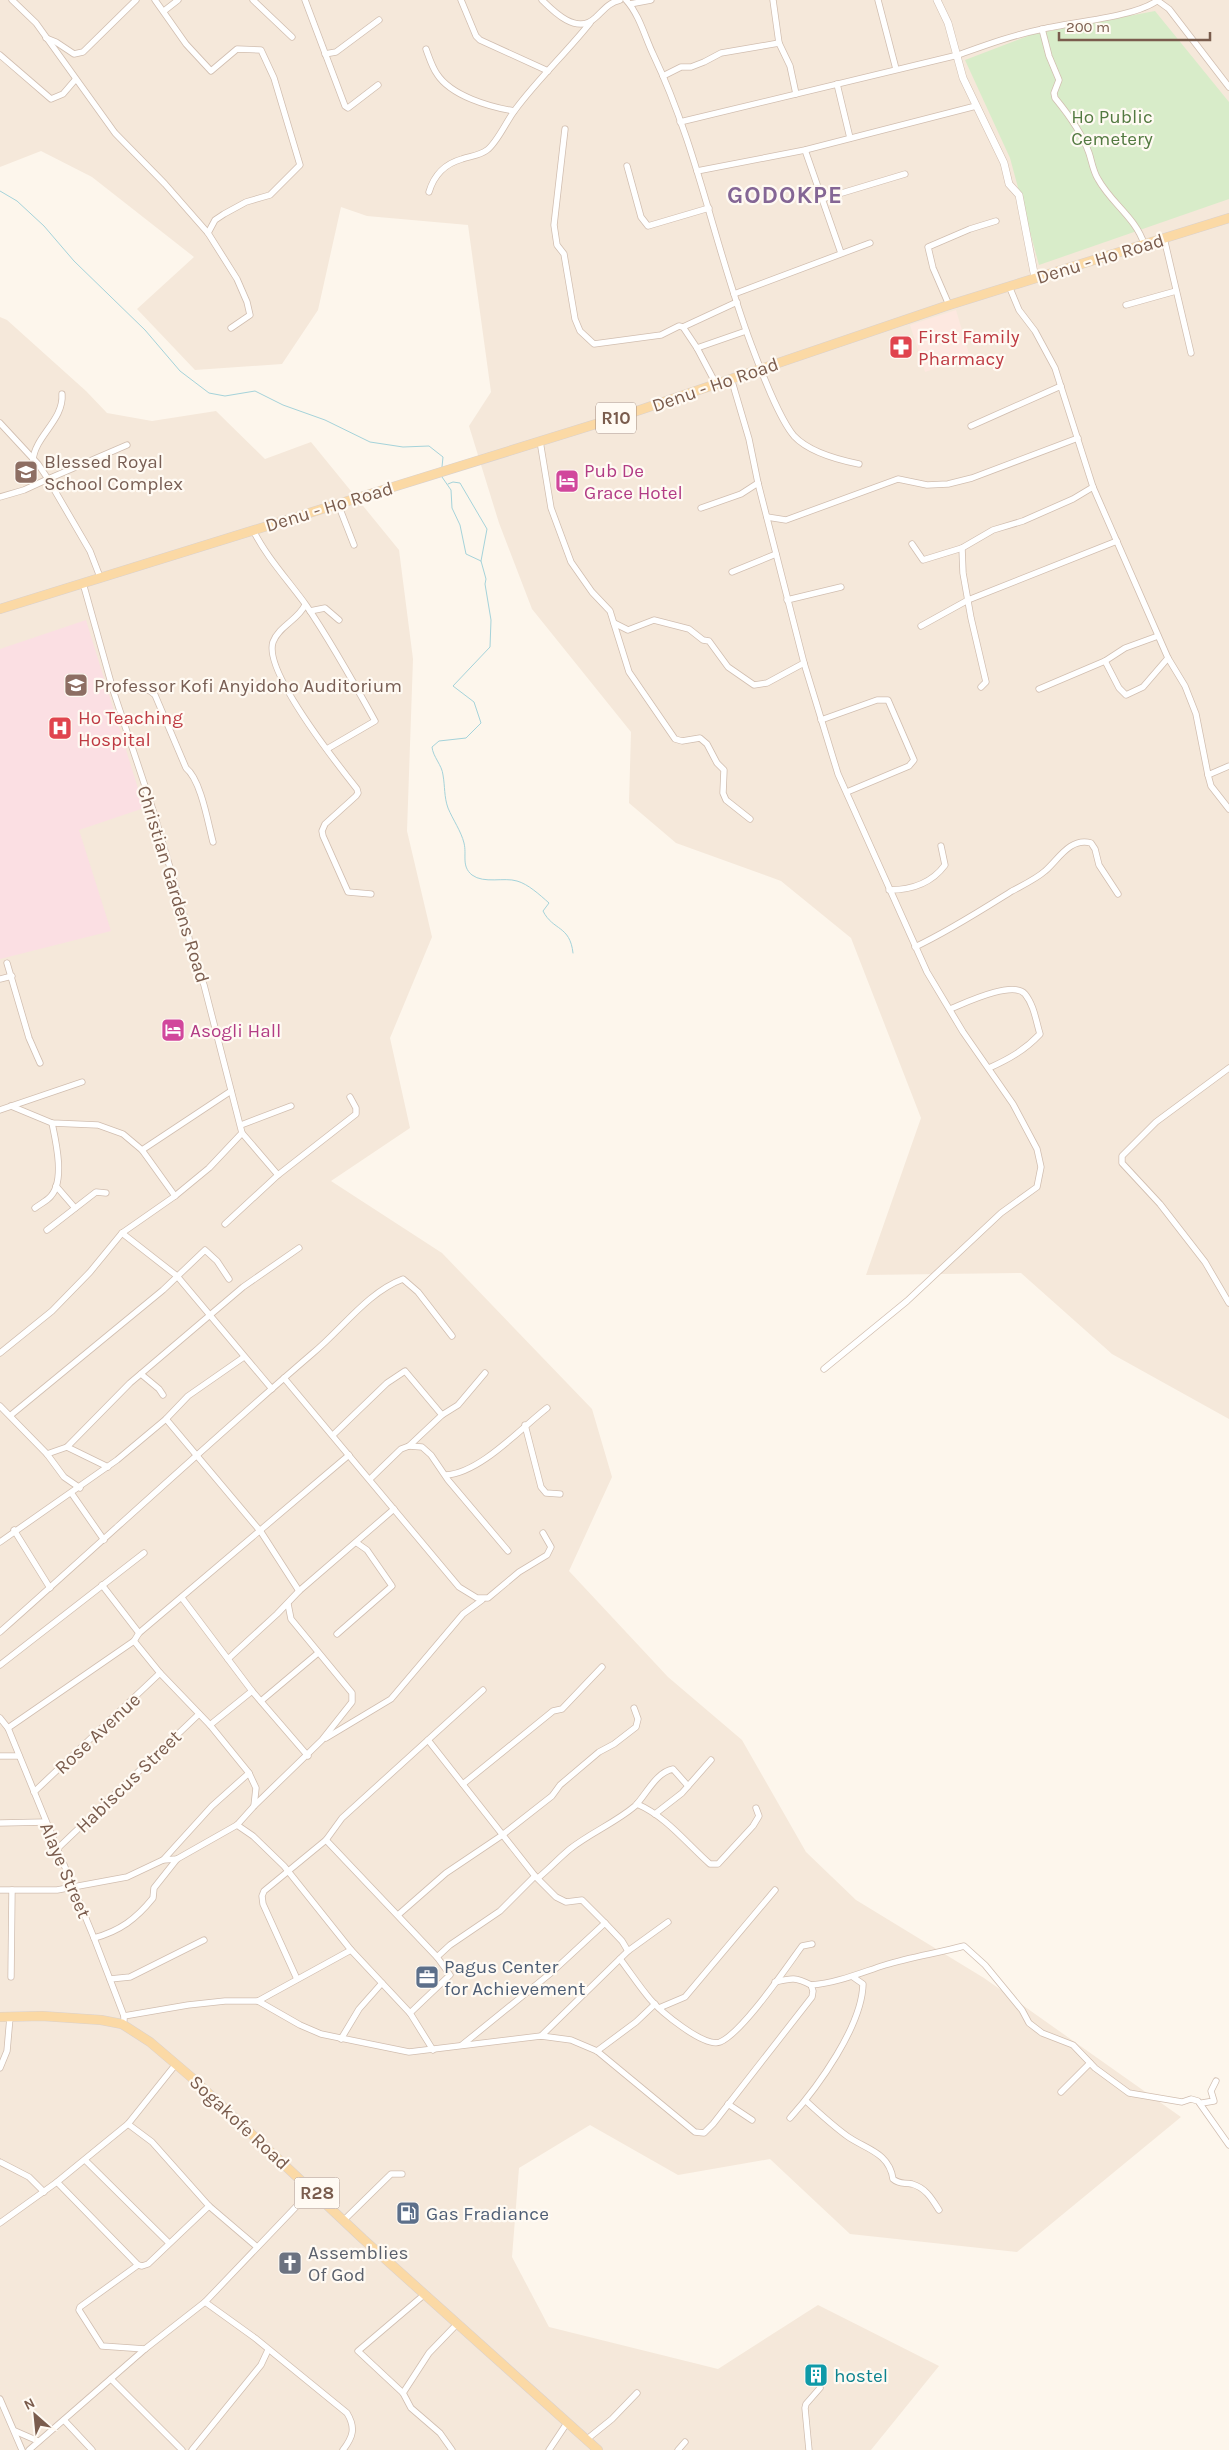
<svg xmlns="http://www.w3.org/2000/svg" width="1229" height="2450" viewBox="0 0 1229 2450" font-family="Karla,sans-serif">
<style>
.residential{fill:#f5e8da}
.commercial{fill:#fde8e0}
.medical{fill:#fbdfe3}
.green{fill:#d8ecc9}
.lines{fill:none;stroke-linecap:round;stroke-linejoin:round}
.stream{stroke:#a5d3da;stroke-width:1}
.minor-casing{stroke:#d1beb0;stroke-width:7}
.tertiary-casing{stroke:#d1beb0;stroke-width:8}
.primary-casing{stroke:#dad1cd;stroke-width:10}
.minor{stroke:#fff;stroke-width:5.5}
.tertiary{stroke:#fff;stroke-width:7}
.primary{stroke:#fbd9a5;stroke-width:9}
.labels{text-anchor:middle;stroke-width:4.5;stroke-linejoin:round;paint-order:stroke}
.shield{fill:#fffaf3;stroke:#a28b7f;stroke-width:1}
.shield-label{font-size:18px;font-weight:bold;fill:#7a5c4d}
.park-label{font-size:19px;fill:#537a41;stroke:#fffaf3}
.street-label{font-size:19px;fill:#7a5c4d;stroke:#fffaf3}
.health-label{font-size:19px;fill:#be3a42;stroke:#fffaf3;text-anchor:start}
.education-label{font-size:19px;fill:#785e54;stroke:#fffaf3;text-anchor:start}
.hotel-label{font-size:19px;fill:#b23c85;stroke:#fffaf3;text-anchor:start}
.service-label{font-size:19px;fill:#4e5e75;stroke:#fffaf3;text-anchor:start}
.worship-label{font-size:19px;fill:#5b616d;stroke:#fffaf3;text-anchor:start}
.culture-label{font-size:19px;fill:#0d838f;stroke:#fffaf3;text-anchor:start}
.district-label{font-size:24px;font-weight:bold;letter-spacing:1px;fill:#846695;stroke:#fffaf3}
</style>
<rect width="100%" height="100%" fill="#fdf6ec"/>
<g class="residential">
<path d="M0,0h1229v1419l-117,-65 -91,-81 -155,2 55,-157 -70,-180 -70,-57 -105,-38 -47,-40 2,-71 -99,-123 -33,-86 -30,-97 22,-34 -23,-167 -101,-9 -26,-9 -23,103 -36,54 -87,6 -58,-61 57,-52 -102,-80 -51,-26 -41,16z"/>
<path d="M0,317l7,3 79,71 21,22 45,8 64,-10 49,48 46,-17 88,108 14,109 -6,172 25,106 -42,101 20,90 -79,53 111,72 150,156 20,68 -43,94 99,106 74,63 64,112 50,48 128,78 197,139 -164,135 -167,-18 -80,-75 -92,16 -88,-50 -71,43 -7,89 37,70 169,42 100,-64 121,61 -68,84h-871z"/>
</g>
<path class="commercial" d="M956,310l14,47 -45,15 -15,-47z"/>
<path class="medical" d="M86,620l58,188 -65,22 32,101 -111,28v-310z"/>
<path class="green" d="M1155,11l74,91v97l-190,66 -29,-107 -45,-98 68,-26z"/>
<g class="lines">
<g class="stream">
<path d="M0,191l17,10 27,25 30,35 71,69 35,41 29,22 16,3 30,-5 28,14 42,15 45,22 33,5 26,-1 14,11 -1,10"/>
<path d="M442,477l9,13 1,18 8,17 6,29 15,7 5,18 -1,5 6,36 -1,27 -37,39 21,16 7,21 -15,15 -27,3 -7,6c1,10 10,18 11,28 2,11 1,22 5,33 5,12 13,23 16,35 3,12 -3,23 8,32 12,9 32,2 45,6 11,3 23,14 32,22l-6,8c10,20 27,14 30,42"/>
<path d="M448,484l5,-2 7,1 27,46 -6,32"/>
</g>
<g class="minor-casing">
<g id="minor">
<path d="M12,0l24,23 79,110 50,51 43,49 29,46 10,23 3,13 -19,13"/>
<path d="M155,0l31,44 25,27 26,-22 24,1 13,28 26,87 -30,30 -24,7 -22,12 -9,6 -7,13"/>
<path d="M253,0l39,37"/>
<path d="M305,0l40,106 3,2 30,-23"/>
<path d="M461,0l15,36 4,4 68,31"/>
<path d="M542,0c12,12 35,35 53,18 9,-8 13,-15 25,-18"/>
<path d="M626,0c13,14 19,37 27,54 44,92 62,194 98,290 9,24 27,73 43,92 15,16 45,24 65,28"/>
<path d="M773,0l6,43"/>
<path d="M878,0l18,69"/>
<path d="M1158,1l11,8 60,78"/>
<path d="M630,4l21,-4"/>
<path d="M164,11l14,-11"/>
<path d="M1042,29l7,27 10,24 -5,13 1,5c14,17 27,35 34,55 3,9 4,18 9,26 13,24 38,39 46,65"/>
<path d="M46,38l10,4 18,12 9,-2 53,-52"/>
<path d="M426,49c3,8 6,18 11,25 14,22 53,33 77,37"/>
<path d="M325,54l11,-2 43,-32"/>
<path d="M0,55l51,44 12,-5 12,-14"/>
<path d="M663,76l18,-9h10l13,-5 17,-9 58,-10 11,23 6,28"/>
<path d="M837,84l13,54"/>
<path d="M680,122l278,-67c28,-10 55,-20 85,-26 29,-7 93,-12 115,-29"/>
<path d="M565,129l-11,96 3,20 7,9 11,65 5,12 14,13 67,-9 18,-9 4,1 14,21 19,36"/>
<path d="M805,150l36,103"/>
<path d="M627,166l14,51 7,9 61,-18"/>
<path d="M697,171l108,-21 171,-44"/>
<path d="M429,192c5,-17 15,-28 33,-33 8,-3 17,-3 25,-9 10,-7 20,-30 28,-40 23,-31 51,-57 75,-87"/>
<path d="M822,199l83,-25"/>
<path d="M1164,238l27,115"/>
<path d="M1009,286l10,24 16,21 20,37 38,119 75,171 17,28 11,28 12,61 21,-9"/>
<path d="M734,294l136,-51"/>
<path d="M949,305l-16,-37 -5,-21 42,-18 26,-8"/>
<path d="M1126,305l50,-14"/>
<path d="M683,327l54,-25"/>
<path d="M697,348l49,-17"/>
<path d="M731,378l18,61 9,44 46,180 34,111 89,198 36,60 50,72 24,45 4,18 -4,20 -36,26 -94,88 -83,68"/>
<path d="M0,423l38,41 10,15 79,-34"/>
<path d="M971,426l90,-40"/>
<path d="M540,441l11,67 20,54 21,30 18,19 19,61 46,67 7,2 18,-3 7,6 10,19 7,7 -1,23 3,7 24,19"/>
<path d="M33,460c2,-24 31,-40 29,-66"/>
<path d="M0,497l24,-7 24,-11 42,72 10,26"/>
<path d="M338,504l16,41"/>
<path d="M701,508l40,-14 17,-11"/>
<path d="M767,517l19,3 112,-41 29,6 21,-1 24,-6 106,-40"/>
<path d="M253,530c14,28 35,50 53,75 25,37 47,76 69,116l-48,28"/>
<path d="M912,544l11,16 39,-12"/>
<path d="M732,572l44,-18"/>
<path d="M83,583l30,107 40,120 33,112 6,33 12,30 38,148 36,42"/>
<path d="M787,600l54,-13"/>
<path d="M305,605c-7,15 -26,21 -32,37 -10,29 65,123 84,147l1,4 -2,3 -31,28 -3,7 1,5 25,56 23,2"/>
<path d="M310,611l15,-3 14,12"/>
<path d="M614,623l14,7 26,-10 35,9 14,11 6,1 19,26 26,18 13,-2 37,-20"/>
<path d="M921,626l47,-26 149,-59"/>
<path d="M1105,661l14,27 7,7 17,-8 25,-29"/>
<path d="M981,687l5,-5 -15,-64 -8,-45 -1,-25 31,-18 30,-9 50,-22 20,-12"/>
<path d="M1039,689l66,-28 20,-13 33,-12"/>
<path d="M113,690c16,-3 30,-7 42,5l31,73c15,12 22,55 27,74"/>
<path d="M821,720l56,-20h11l26,60 -5,6 -62,26"/>
<path d="M1208,775l3,11 18,23"/>
<path d="M889,890c22,0 42,-6 56,-25l-4,-19"/>
<path d="M915,947c34,-16 65,-36 97,-56 11,-6 24,-12 33,-20 13,-11 25,-34 46,-28l4,6 4,16 19,29"/>
<path d="M7,963l22,75 11,25"/>
<path d="M0,979l12,-3"/>
<path d="M950,1009c15,-6 63,-29 75,-15 9,11 11,27 15,40 -15,16 -31,25 -51,34"/>
<path d="M1229,1068l-73,54 -34,34v7l38,41 45,58 24,41"/>
<path d="M11,1106l41,17 46,2 25,9 19,16 33,46"/>
<path d="M0,1110l82,-28"/>
<path d="M241,1125l50,-19"/>
<path d="M142,1150l89,-59"/>
<path d="M56,1186l19,22"/>
<path d="M35,1208c5,-4 12,-7 16,-12 14,-16 5,-54 1,-73"/>
<path d="M225,1224l53,-49 78,-61v-6l-6,-11"/>
<path d="M47,1230l49,-38 10,1"/>
<path d="M122,1233l55,43 95,113"/>
<path d="M0,1353l52,-42 38,-39 32,-39 53,-37 34,-28 33,-35"/>
<path d="M141,1374l18,15 4,6"/>
<path d="M284,1378l175,209 18,11h11l31,-26 28,-17 4,-8 -8,-14"/>
<path d="M0,1406l47,48 17,23 16,11"/>
<path d="M11,1415l152,-125 42,-40 12,11 12,18"/>
<path d="M166,1419l95,113 38,59"/>
<path d="M525,1425l16,62 5,6 14,1"/>
<path d="M333,1435l54,-52 18,-12 37,44"/>
<path d="M409,1446l13,1 9,8 17,25 60,71"/>
<path d="M67,1447l41,20"/>
<path d="M47,1454l20,-7 63,-64 113,-96 56,-39"/>
<path d="M446,1475c34,-2 74,-46 101,-67"/>
<path d="M370,1479l31,-30 8,-3 33,-31 16,-10 27,-32"/>
<path d="M72,1494l32,46"/>
<path d="M14,1530l36,58"/>
<path d="M0,1542l117,-82 49,-41 22,-23 56,-39"/>
<path d="M102,1585l37,48"/>
<path d="M182,1598l70,93 56,65"/>
<path d="M0,1632c105,-93 207,-188 313,-279 29,-24 55,-61 90,-74l15,13 34,44"/>
<path d="M337,1634l55,-48 -25,-36 -10,-7"/>
<path d="M134,1641l26,32 50,52 39,48 7,15 -2,18"/>
<path d="M228,1659l49,-45 22,-23 95,-82"/>
<path d="M0,1665l144,-112"/>
<path d="M261,1701l57,-48"/>
<path d="M0,1718l8,10 86,210 30,78v4"/>
<path d="M210,1725l42,-34"/>
<path d="M8,1728l126,-87 5,-8 210,-178"/>
<path d="M326,1738l65,-39 72,-85 19,-14"/>
<path d="M428,1740l107,136 21,21 10,5 16,-2 23,23"/>
<path d="M0,1756h19"/>
<path d="M463,1784l90,-73 9,-2 40,-42"/>
<path d="M34,1792l126,-119"/>
<path d="M637,1804c30,13 49,39 73,60h8l35,-38 6,-10 -3,-8"/>
<path d="M655,1814l27,-21 29,-33"/>
<path d="M0,1823l46,-1"/>
<path d="M237,1825l16,11 31,30 67,84 59,63 23,37"/>
<path d="M326,1840l111,117"/>
<path d="M57,1849l142,-135"/>
<path d="M163,1860l14,-1 60,-34 17,-19 68,-66 30,-38v-9l-61,-74 -3,-15"/>
<path d="M538,1878c11,-9 21,-20 32,-29 20,-16 45,-26 65,-43 11,-11 21,-34 38,-37l15,17"/>
<path d="M0,1890h57l70,-13 36,-17 49,-54 37,-33"/>
<path d="M398,1915l48,-42 55,-37 51,-40 8,-11 39,-33 15,-8 22,-17 2,-8 -4,-11"/>
<path d="M94,1938c26,-7 42,-19 59,-40l1,-10 23,-29"/>
<path d="M620,1959c10,13 19,27 30,40 10,12 54,49 70,43 22,-9 66,-74 82,-96l10,-2"/>
<path d="M11,1977l1,-87"/>
<path d="M110,1979l20,-2 74,-37"/>
<path d="M297,1979l-34,-75 -1,-8 2,-5 62,-51 16,-22 141,-128"/>
<path d="M811,1985c26,-2 49,-12 74,-20 26,-8 53,-12 79,-19l21,19 37,45 7,13 13,10 31,12 22,23 34,25 53,9 9,-3 7,2 31,44"/>
<path d="M258,2001l93,-51"/>
<path d="M659,2008l26,-11 90,-107"/>
<path d="M410,2013l40,-38 -13,-18 13,-12 50,-34 35,-35"/>
<path d="M124,2016l64,-11 37,-4h33l42,24 21,9 88,18 132,-16 30,4 26,11 98,81 9,1 9,-9 99,-127 1,-6 -2,-6c-16,-8 -19,-7 -36,-3"/>
<path d="M541,2036l87,-85 40,-29"/>
<path d="M341,2039l18,-30 23,-26"/>
<path d="M462,2045l90,-73 53,-49 17,18 6,10"/>
<path d="M597,2051l39,-29 19,-18"/>
<path d="M0,2068l7,-17 3,-34"/>
<path d="M1061,2092l29,-29"/>
<path d="M806,2101c13,12 26,24 41,35 18,13 42,16 46,43 7,6 11,3 19,5 14,4 20,15 27,26"/>
<path d="M1202,2103l12,-2 -3,-10 5,-10"/>
<path d="M728,2104l24,16"/>
<path d="M790,2118c28,-31 72,-92 73,-134l-10,-7"/>
<path d="M128,2124l24,18 57,64 48,41"/>
<path d="M85,2160l84,83"/>
<path d="M0,2162l29,15 15,15"/>
<path d="M57,2182l71,-58 48,-60"/>
<path d="M313,2189l-108,113 50,36 92,75c9,15 6,24 -4,37"/>
<path d="M344,2220l47,-46h11"/>
<path d="M0,2223l57,-41 81,83 4,1 6,-2 61,-58"/>
<path d="M138,2265l-58,42 -1,3 23,36 43,3"/>
<path d="M425,2294l-67,57 45,42 8,15 29,25 12,17"/>
<path d="M111,2379l71,71"/>
<path d="M403,2393l26,-40 28,-29"/>
<path d="M0,2399l22,51"/>
<path d="M64,2420l28,30"/>
<path d="M15,2431l23,10"/>
<path d="M586,2440l26,-21 25,-26"/>
<path d="M29,2450l116,-101 60,-47"/>
<path d="M192,2450l69,-85 7,-15"/>
<path d="M549,2450l18,-27"/>
<path d="M678,2450l7,-8"/>
<path d="M809,2450l-4,-42 1,-4 14,-16"/>
</g>
</g>
<g class="tertiary-casing">
<path id="tertiary" d="M937,0l11,23 15,55 41,85 5,21 10,11 16,83"/>
</g>
<g class="primary-casing">
<g id="primary">
<path d="M0,609l628,-195 318,-108 283,-88"/>
<path d="M0,2017l42,-1 59,4 21,4 28,18 41,35 172,162 235,211"/>
</g>
</g>
<use href="#minor" class="minor"/>
<use href="#tertiary" class="tertiary"/>
<use href="#primary" class="primary"/>
</g>
<defs>
<g id="pharmacy-square" transform="scale(1.25)"><rect x="-9" y="-9" width="18" height="18" rx="4" fill="#e0444e" stroke="#fffaf3"/><path d="M-2-6h4v4h4v4h-4v4h-4v-4h-4v-4h4Z" fill="#fff"/></g>
<g id="school-square" transform="scale(1.25)"><rect x="-9" y="-9" width="18" height="18" rx="4" fill="#8d6e63" stroke="#fffaf3"/><path d="M0-5L7-2L0 1L-7-2ZM-4 1L0 2.5L4 1V4Q0 6-4 4Z" fill="#fff"/></g>
<g id="hotel-square" transform="scale(1.25)"><rect x="-9" y="-9" width="18" height="18" rx="4" fill="#d1479c" stroke="#fffaf3"/><path d="M-6-4.5h1.5V1H6V5H4.5V3h-9V5H-6ZM-4 0a1.8 1.8 0 1 1 3.6 0ZM.5 0V-2.5h3Q6-2.5 6 0Z" fill="#fff"/></g>
<g id="hospital-square" transform="scale(1.25)"><rect x="-9" y="-9" width="18" height="18" rx="4" fill="#e0444e" stroke="#fffaf3"/><path d="M-5-5h3v3.5h4V-5h3V5h-3V1.5h-4V5h-3Z" fill="#fff"/></g>
<g id="office-square" transform="scale(1.25)"><rect x="-9" y="-9" width="18" height="18" rx="4" fill="#5c6f8a" stroke="#fffaf3"/><path d="M-6-3h4V-5.5h4V-3h4V5H-6ZM-1-4.5V-3h2v-1.5ZM-6 0V1H6V0Z" fill="#fff"/></g>
<g id="fuel-square" transform="scale(1.25)"><rect x="-9" y="-9" width="18" height="18" rx="4" fill="#5c6f8a" stroke="#fffaf3"/><path d="M-5.5-6h7V0h2V4h1.3V-2.5L3-4.5l.8-.8L6-3V5H2.5V1h-1V6h-7ZM-4.2-4.7v3.2H.2V-4.7Z" fill="#fff"/></g>
<g id="church-square" transform="scale(1.25)"><rect x="-9" y="-9" width="18" height="18" rx="4" fill="#6b7280" stroke="#fffaf3"/><path d="M-1.2-6h2.4v3.5h3.3v2.4h-3.3V6h-2.4V-.1h-3.3v-2.4h3.3Z" fill="#fff"/></g>
<g id="building-square" transform="scale(1.25)"><rect x="-9" y="-9" width="18" height="18" rx="4" fill="#0f9aa8" stroke="#fffaf3"/><path d="M-4-6H4V6H1V3H-1V6H-4ZM-2.5-4.3h1.7v1.8h-1.7ZM.8-4.3h1.7v1.8H.8ZM-2.5-1h1.7V.8h-1.7ZM.8-1h1.7V.8H.8Z" fill="#fff"/></g>
</defs>
<g fill-rule="evenodd">
<use href="#pharmacy-square" x="901" y="347"/>
<use href="#school-square" x="26" y="472"/>
<use href="#hotel-square" x="567" y="481"/>
<use href="#school-square" x="76" y="685"/>
<use href="#hospital-square" x="60" y="728"/>
<use href="#hotel-square" x="173" y="1030"/>
<use href="#office-square" x="427" y="1977"/>
<use href="#fuel-square" x="408" y="2213"/>
<use href="#church-square" x="290" y="2263"/>
<use href="#building-square" x="816" y="2375"/>
</g>
<g class="labels">
<g class="shield">
<rect x="596" y="402.5" width="40" height="31" rx="4"/>
<rect x="294.5" y="2177.5" width="45" height="31" rx="4"/>
</g>
<g class="shield-label">
<text x="616" y="424">R10</text>
<text x="317" y="2199">R28</text>
</g>
<g class="park-label">
<text x="1112" y="123">Ho Public<tspan x="1112" dy="22">Cemetery</tspan></text>
</g>
<g class="street-label">
<text transform="translate(1100 258) rotate(-17)" y="7">Denu - Ho Road</text>
<text transform="translate(715 384) rotate(-19)" y="7">Denu - Ho Road</text>
<text transform="translate(329 506) rotate(-17)" y="7">Denu - Ho Road</text>
<text transform="translate(174 884) rotate(73)" y="7">Christian Gardens Road</text>
<text transform="translate(97 1733) rotate(-43)" y="7">Rose Avenue</text>
<text transform="translate(128 1781) rotate(-44)" y="7">Habiscus Street</text>
<text transform="translate(66 1870) rotate(67)" y="7">Alaye Street</text>
<text transform="translate(240 2122) rotate(43)" y="7">Sogakofe Road</text>
</g>
<g class="health-label">
<text x="918" y="343">First Family<tspan x="918" dy="22">Pharmacy</tspan></text>
<text x="78" y="724">Ho Teaching<tspan x="78" dy="22">Hospital</tspan></text>
</g>
<g class="education-label">
<text x="44" y="468">Blessed Royal<tspan x="44" dy="22">School Complex</tspan></text>
<text x="94" y="692">Professor Kofi Anyidoho Auditorium</text>
</g>
<g class="hotel-label">
<text x="584" y="477">Pub De<tspan x="584" dy="22">Grace Hotel</tspan></text>
<text x="190" y="1037">Asogli Hall</text>
</g>
<g class="service-label">
<text x="444" y="1973">Pagus Center<tspan x="444" dy="22">for Achievement</tspan></text>
<text x="426" y="2220">Gas Fradiance</text>
</g>
<g class="worship-label">
<text x="308" y="2259">Assemblies<tspan x="308" dy="22">Of God</tspan></text>
</g>
<g class="culture-label">
<text x="834" y="2382">hostel</text>
</g>
<g class="district-label">
<text x="785" y="203">GODOKPE</text>
</g>
</g>
<g transform="translate(35 2415) rotate(333)" stroke="#fffaf3" stroke-width="4" paint-order="stroke">
<path d="M0-4L9 19L0 12L-9 19Z" fill="#7a5c4d"/>
<text y="-8" font-size="14" font-weight="bold" text-anchor="middle" fill="#7a5c4d">N</text>
</g>
<path d="M1059 32v8h151v-8" fill="none" stroke="#7a5c4d" stroke-width="2.5"/>
<text x="1066" y="32" font-size="15" fill="#7a5c4d" stroke="#fffaf3" stroke-width="4" paint-order="stroke">200 m</text>
</svg>
